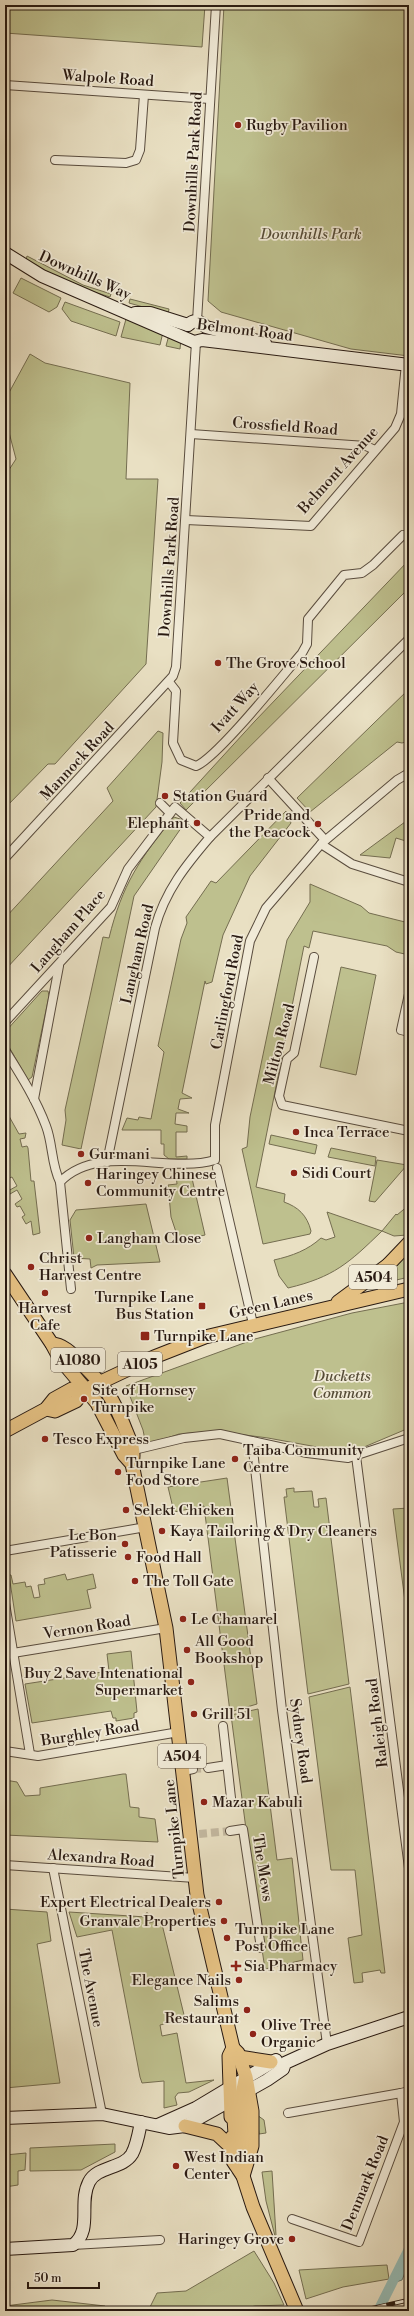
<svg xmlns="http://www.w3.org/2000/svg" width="414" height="2316" viewBox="0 0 414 2316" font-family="'Libre Bodoni',serif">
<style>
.green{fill:#bec08e;stroke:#746d50}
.water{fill:#97bdb7;stroke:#6b7c75}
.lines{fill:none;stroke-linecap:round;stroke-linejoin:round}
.canal{stroke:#97bdb7;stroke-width:10}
.street-tunnel{stroke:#c3b8a0;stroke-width:8;stroke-dasharray:8 4;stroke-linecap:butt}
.street-casing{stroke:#594c3e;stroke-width:10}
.secondary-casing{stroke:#291a12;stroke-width:14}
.primary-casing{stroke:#291a12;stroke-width:15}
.street{stroke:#f1ebd8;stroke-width:8}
.secondary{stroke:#f1ebd8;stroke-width:12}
.primary{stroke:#e4c082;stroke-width:13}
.rail-casing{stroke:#291a12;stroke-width:4.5}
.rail{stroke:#f1ebd8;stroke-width:3;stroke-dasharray:9;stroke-linecap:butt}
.poi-dot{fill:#8f2418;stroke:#f1ebd8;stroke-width:1.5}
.labels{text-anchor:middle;stroke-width:3.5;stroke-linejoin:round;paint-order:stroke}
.shield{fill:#f1ebd8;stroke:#65594d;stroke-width:1}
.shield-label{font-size:14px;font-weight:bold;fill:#291a12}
.street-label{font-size:15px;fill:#291a12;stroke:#f1ebd8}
.poi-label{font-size:15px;fill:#291a12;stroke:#f1ebd8;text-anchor:start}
.park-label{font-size:15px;font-style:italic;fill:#564c37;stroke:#f1ebd8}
</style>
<rect width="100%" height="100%" fill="#e9e0c3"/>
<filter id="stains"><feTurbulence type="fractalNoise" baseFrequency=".005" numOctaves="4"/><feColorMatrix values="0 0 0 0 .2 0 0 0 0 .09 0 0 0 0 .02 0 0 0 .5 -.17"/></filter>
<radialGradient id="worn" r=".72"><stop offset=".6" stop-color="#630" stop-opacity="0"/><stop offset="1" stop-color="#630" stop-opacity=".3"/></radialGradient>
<g class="green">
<path d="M5,5h200l-3,42 -197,-14z"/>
<path d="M224,5h185v351l-58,-7 -130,-37 -13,-11z"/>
<path d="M27,256l56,29 28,9 -1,3 -41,-13 -43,-24z"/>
<path d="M21,278l40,20 -4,9 -8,5 -36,-19z"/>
<path d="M130,299l39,10 -1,5 -39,-11z"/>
<path d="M65,302l55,20 -4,14 -45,-15 -9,-12z"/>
<path d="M126,319l37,13 -3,13 -39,-8z"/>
<path d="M169,335l12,4 -1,10 -14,-3z"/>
<path d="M30,354l15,9 85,20 -4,96h32l-12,185 -91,100h-7l-43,44v-332l11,-17 -11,-42v-17z"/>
<path d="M409,560v28l-223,222 -6,-7 75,-82z"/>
<path d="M409,689v52l-7,2 -5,-1 -87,70 -13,-14z"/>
<path d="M158,731l5,2 -1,29 -6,45 -151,163v-52l108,-117 -6,-13z"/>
<path d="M286,811l5,12 -41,53 -27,59 -11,47 -6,2 -1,-3 -23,112 10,5 -12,1 -2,10 11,4h-13l-1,11 12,2v6h-11v25l11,-1v3h-18l-5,-4v-11h-3v-14h-39l5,-12 11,2 1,-3 12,2 13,-67 -6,-6 23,-107 6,-16 -1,-6 25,-36 5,2z"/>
<path d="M174,817l12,4 -52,75 -53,253 -19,-4 4,-25 -1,-10 38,-173 6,1c13,-53 31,-80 65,-121z"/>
<path d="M409,819v23l-13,-4 -6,20 -30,-3z"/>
<path d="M310,884l51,22 8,7 40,10v32l-13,-3 -9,-6 -74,-15 -4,17 -5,-2 -48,241 29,7 -1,8c14,5 23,13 27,29l-1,3 -47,10 -21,-95 5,-2 3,-30 37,-177 23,-38z"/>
<path d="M341,967l35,8 -20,100 -36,-8z"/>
<path d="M42,991h6l1,5 -17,81 -4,3 -23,-40v-8z"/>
<path d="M5,1109l14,25 7,-1 -1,5 -5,1 2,8 5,-1 1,2 3,33h3l6,52 -7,2 -2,-14 -5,3 -4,-7 3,-2 -5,-9 -3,1 -2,-3 7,-5 -5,-9 -7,4 -2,-3 9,-5 -5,-9 -7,3v-5l4,-2 -4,-8z"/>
<path d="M271,1135l46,10 -2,9 -46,-10z"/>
<path d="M331,1148l45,9 -1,9 -47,-9z"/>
<path d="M377,1160l30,5 -32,37 -6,-1z"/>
<path d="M191,1174l14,61 -26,6 -8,-24 -3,-32 9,-1 -1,-9z"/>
<path d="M146,1204l14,58 -63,3 -6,3 -1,-9 -16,-1 -4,-38 6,-10z"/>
<path d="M409,1205v27l-2,3 -13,1 -12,-5c-33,32 -48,46 -94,57l-9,-12 -5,-16c18,-4 34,-10 47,-22l5,2 9,-3 -8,-25 55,19 14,-17 1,1z"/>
<path d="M409,1252v25l-21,5 1,-10z"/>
<path d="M409,1302v126l-59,25 -82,-15 -53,-7 -36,3 -33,11 -3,-15 -17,-44 129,-47 97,-26z"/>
<path d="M227,1478l30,226 -27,8 -26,-206 -30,6 -6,-25z"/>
<path d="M294,1488v4l18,-1 2,16h5l-1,-8 8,-1 23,186 -41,10 -24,-197h3l-1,-8z"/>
<path d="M409,1508v124l-16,-123z"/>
<path d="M65,1574l2,6 26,-6 3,14 -9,2 4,18 -75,13 -7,-46h2l2,9 12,-2 1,5 5,-1 3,12 6,-1 -2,-12 7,-1 -1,-5z"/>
<path d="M131,1651l6,61 -3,1v5l-18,3v-3h-3l-2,-7 -79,12 -7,-39 84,-13 -2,-17z"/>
<path d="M350,1687l35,286h-4l-1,-3 -18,3 1,9 -9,1 -6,-45 14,-3 -7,-65h-24l-22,-173z"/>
<path d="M258,1709l19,151 15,-2 11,102 -38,9 -19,-124v-16l-15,-114z"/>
<path d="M123,1774h3l4,33 9,1v9l16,2 3,23 -153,-7v-55l12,2 8,14 15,-1v-7z"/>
<path d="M5,1909l42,3 4,29 -14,3 23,139 -55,5z"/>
<path d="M69,1912l77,5v-4h2v10l13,-3 24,99 -25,6 2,11 15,-3 9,50 28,-3 -25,12 -11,1 -3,4 2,8 -13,3v-27l-22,2 -2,-6 -28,-147 -35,7z"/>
<path d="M257,2115l7,5 2,13 -7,1z"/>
<path d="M115,2144v8l-34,18 -51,1v-23z"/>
<path d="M26,2153l-1,17 -7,1v14l-13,2v-32z"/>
<path d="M272,2171l4,64 -1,1 -9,-35 -4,-29z"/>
<path d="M254,2251l20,32 10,22 -29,1 -24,5h-83l9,-18 29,-2z"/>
<path d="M387,2265l2,14 -46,8 -37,12 -7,-29z"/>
<path d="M52,2300l53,6 -1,5h-99v-5z"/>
</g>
<path class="water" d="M409,2240v23l-7,17 -12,4z"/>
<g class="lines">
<path class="canal" d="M378,2311l31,-62"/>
<g class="street-tunnel">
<path d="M193,1769l15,-1"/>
<path d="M199,1834l31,-3"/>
</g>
<g class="street-casing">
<g id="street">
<path d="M5,85l205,14"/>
<path d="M55,160l71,3 10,-3 4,-10 4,-55"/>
<path d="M197,321l19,-316"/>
<path d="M191,434l175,12 9,4"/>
<path d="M186,520l125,6 84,-98 6,-14 5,-50"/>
<path d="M169,682l7,9 -3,52 8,17 15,6c21,-8 87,-91 106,-113l5,-9 1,-25 36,-44 18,-2 11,-8 30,-30"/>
<path d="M268,778l57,62"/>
<path d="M160,803l10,10"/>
<path d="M321,844l31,20 57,18"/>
<path d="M5,858l168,-182 3,-9 20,-325"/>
<path d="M314,957l-20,96 -7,6 -8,37 3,9 127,26"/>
<path d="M409,994l-8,36 8,2"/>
<path d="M5,1022l106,-115 17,-38 47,-62 35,30"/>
<path d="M5,1050c15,24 31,49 41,76 7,18 5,38 14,56"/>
<path d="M34,1099l25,-133"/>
<path d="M107,1162l48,-234c10,-37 31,-63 55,-91l199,-198"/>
<path d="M217,1168l36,156"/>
<path d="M5,1238v1"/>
<path d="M71,1289l-11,-107c39,-40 107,-8 155,-22v-35l35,-184 16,-33 55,-64 76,-64 12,-7"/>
<path d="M252,1441l30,269 45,334"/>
<path d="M134,1450l50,-12 36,-4 87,19 41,5 61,-20"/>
<path d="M356,1456l53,412"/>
<path d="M5,1551l141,-24"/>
<path d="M5,1603l25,151"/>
<path d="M13,1653l153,-25"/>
<path d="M223,1726l8,72"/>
<path d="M5,1751l33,5 141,-24"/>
<path d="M208,1768l19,-3"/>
<path d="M184,1771l9,-2"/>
<path d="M230,1831l13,-2 18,119"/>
<path d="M5,1865l190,13"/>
<path d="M53,1868l49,246"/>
<path d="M288,2113l113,-20"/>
<path d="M292,2219l67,23 45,-120 -3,-29 8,-2"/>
<path d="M73,2245l87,-5"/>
</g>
</g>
<g class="secondary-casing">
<g id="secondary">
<path d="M5,253l37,23 152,66 8,-2 207,25"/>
<path d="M135,313h15l38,12"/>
<path d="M188,325c6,-6 12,-4 18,2l59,16"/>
<path d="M5,2118l97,-4 67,14 16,-2 82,-46 16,-11 2,-6 42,-19 82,-27"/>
<path d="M158,2125l38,-17 80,-48"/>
<path d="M5,2249l68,-4c20,-15 5,-42 16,-63 8,-16 34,-13 43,-28 5,-9 7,-22 9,-32"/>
</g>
</g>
<g class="primary-casing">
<g id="primary">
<path d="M5,1274l47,70 8,15 37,44 27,52 8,9"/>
<path d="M384,1294l4,-29"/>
<path d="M338,1302l50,-37 21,-22"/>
<path d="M52,1344c11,0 21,11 28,18 25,24 34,37 46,69 5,12 9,20 6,33l34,164 31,267 36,153 -4,8 2,61 3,2 1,15 -4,4 2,23 10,15 10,31 44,104"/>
<path d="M46,1409l9,2 21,-10 9,-11 16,-8 53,-25 51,-20 204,-48"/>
<path d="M5,1431l41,-22 8,-10 18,-10 13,1"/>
<path d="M233,2048l5,5 8,24 6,34v35l-9,30"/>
<path d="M239,2057l32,5"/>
<path d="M185,2126l32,8 15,14"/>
<path d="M237,2163l5,-16 -2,-43 5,-24"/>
</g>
</g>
<use href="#street" class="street"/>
<use href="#secondary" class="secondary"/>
<use href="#primary" class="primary"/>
<g class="rail-casing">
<path id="rail" d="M360,2311l49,-11"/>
</g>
<use href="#rail" class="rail"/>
</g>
<g class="poi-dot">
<circle cx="238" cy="125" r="4"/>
<circle cx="218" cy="663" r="4"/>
<circle cx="165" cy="796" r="4"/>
<circle cx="197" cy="823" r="4"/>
<circle cx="318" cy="824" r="4"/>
<circle cx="296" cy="1132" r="4"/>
<circle cx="81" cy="1154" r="4"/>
<circle cx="294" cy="1173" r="4"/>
<circle cx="88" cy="1183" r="4"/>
<circle cx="89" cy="1238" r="4"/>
<circle cx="31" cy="1267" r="4"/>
<circle cx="45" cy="1293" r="4"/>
<rect x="198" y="1302" width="8" height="8" rx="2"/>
<rect x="140" y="1331" width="10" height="10" rx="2"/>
<circle cx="84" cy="1399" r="4"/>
<circle cx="45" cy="1439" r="4"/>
<circle cx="235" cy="1459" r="4"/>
<circle cx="118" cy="1472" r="4"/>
<circle cx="126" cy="1510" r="4"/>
<circle cx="162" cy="1531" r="4"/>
<circle cx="125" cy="1544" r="4"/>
<circle cx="128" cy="1557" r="4"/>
<circle cx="135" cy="1581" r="4"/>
<circle cx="183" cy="1619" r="4"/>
<circle cx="187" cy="1650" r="4"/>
<circle cx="191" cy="1682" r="4"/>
<circle cx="194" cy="1714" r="4"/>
<circle cx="204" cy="1802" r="4"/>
<circle cx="219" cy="1902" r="4"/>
<circle cx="224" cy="1921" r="4"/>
<circle cx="227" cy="1938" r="4"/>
<path d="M234 1960h4v4h4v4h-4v4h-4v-4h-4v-4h4z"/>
<circle cx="239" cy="1980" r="4"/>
<circle cx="247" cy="2010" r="4"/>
<circle cx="253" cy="2034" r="4"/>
<circle cx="176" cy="2166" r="4"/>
<circle cx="292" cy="2239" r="4"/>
</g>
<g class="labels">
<g class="shield">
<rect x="349" y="1265" width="48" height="24" rx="3"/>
<rect x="51" y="1348" width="54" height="24" rx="3"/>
<rect x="118" y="1352" width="44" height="24" rx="3"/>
<rect x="158" y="1744" width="48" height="24" rx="3"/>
</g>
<g class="shield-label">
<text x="373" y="1282">A504</text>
<text x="78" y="1365">A1080</text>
<text x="140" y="1369">A105</text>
<text x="182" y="1761">A504</text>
</g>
<g class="street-label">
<text transform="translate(108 78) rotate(4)" y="5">Walpole Road</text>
<text transform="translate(193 162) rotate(-87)" y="5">Downhills Park Road</text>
<text transform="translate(85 275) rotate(24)" y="5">Downhills Way</text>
<text transform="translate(245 330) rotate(7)" y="5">Belmont Road</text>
<text transform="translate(285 426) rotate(4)" y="5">Crossfield Road</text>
<text transform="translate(338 470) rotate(-48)" y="5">Belmont Avenue</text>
<text transform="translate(169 567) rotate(-86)" y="5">Downhills Park Road</text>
<text transform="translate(235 707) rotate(-48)" y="5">Ivatt Way</text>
<text transform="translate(77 761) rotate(-47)" y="5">Mannock Road</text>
<text transform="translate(68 931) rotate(-49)" y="5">Langham Place</text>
<text transform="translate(137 954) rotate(-77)" y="5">Langham Road</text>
<text transform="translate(227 992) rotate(-79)" y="5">Carlingford Road</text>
<text transform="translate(279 1044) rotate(-75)" y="5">Milton Road</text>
<text transform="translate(271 1304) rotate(-13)" y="5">Green Lanes</text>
<text transform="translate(87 1627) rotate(-9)" y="5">Vernon Road</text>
<text transform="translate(377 1723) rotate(-97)" y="5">Raleigh Road</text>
<text transform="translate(90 1733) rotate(-9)" y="5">Burghley Road</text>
<text transform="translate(301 1741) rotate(82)" y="5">Sydney Road</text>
<text transform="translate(174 1829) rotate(-96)" y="5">Turnpike Lane</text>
<text transform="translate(101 1858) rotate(4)" y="5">Alexandra Road</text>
<text transform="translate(263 1868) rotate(81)" y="5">The Mews</text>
<text transform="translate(91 1988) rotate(79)" y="5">The Avenue</text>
<text transform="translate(365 2183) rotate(-68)" y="5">Denmark Road</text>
</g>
<g class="poi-label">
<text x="246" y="130">Rugby Pavilion</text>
<text x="226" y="668">The Grove School</text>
<text x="173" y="801">Station Guard</text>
<text x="310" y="820" text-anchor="end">Pride and<tspan x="310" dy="17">the Peacock</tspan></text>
<text x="189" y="828" text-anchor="end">Elephant</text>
<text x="304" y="1137">Inca Terrace</text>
<text x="89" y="1159">Gurmani</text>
<text x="302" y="1178">Sidi Court</text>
<text x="96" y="1179">Haringey Chinese<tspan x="96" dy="17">Community Centre</tspan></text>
<text x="97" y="1243">Langham Close</text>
<text x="39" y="1263">Christ<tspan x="39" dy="17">Harvest Centre</tspan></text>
<text x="194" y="1302" text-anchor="end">Turnpike Lane<tspan x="194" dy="17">Bus Station</tspan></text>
<text x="45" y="1313" text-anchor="middle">Harvest<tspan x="45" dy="17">Cafe</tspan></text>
<text x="154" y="1341">Turnpike Lane</text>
<text x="92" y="1395">Site of Hornsey<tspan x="92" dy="17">Turnpike</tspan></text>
<text x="53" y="1444">Tesco Express</text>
<text x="243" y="1455">Taiba Community<tspan x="243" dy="17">Centre</tspan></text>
<text x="126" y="1468">Turnpike Lane<tspan x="126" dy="17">Food Store</tspan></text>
<text x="134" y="1515">Selekt Chicken</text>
<text x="170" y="1536">Kaya Tailoring &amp; Dry Cleaners</text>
<text x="117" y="1540" text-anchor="end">Le Bon<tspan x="117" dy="17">Patisserie</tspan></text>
<text x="136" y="1562">Food Hall</text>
<text x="143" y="1586">The Toll Gate</text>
<text x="191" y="1624">Le Chamarel</text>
<text x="195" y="1646">All Good<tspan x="195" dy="17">Bookshop</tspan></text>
<text x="183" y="1678" text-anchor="end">Buy 2 Save Intenational<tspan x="183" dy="17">Supermarket</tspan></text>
<text x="202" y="1719">Grill 51</text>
<text x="212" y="1807">Mazar Kabuli</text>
<text x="211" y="1907" text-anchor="end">Expert Electrical Dealers</text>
<text x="216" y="1926" text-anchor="end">Granvale Properties</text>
<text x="235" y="1934">Turnpike Lane<tspan x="235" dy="17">Post Office</tspan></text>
<text x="244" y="1971">Sia Pharmacy</text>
<text x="231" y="1985" text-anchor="end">Elegance Nails</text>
<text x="239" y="2006" text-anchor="end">Salims<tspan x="239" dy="17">Restaurant</tspan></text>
<text x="261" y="2030">Olive Tree<tspan x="261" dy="17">Organic</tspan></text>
<text x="184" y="2162">West Indian<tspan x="184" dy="17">Center</tspan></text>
<text x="284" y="2244" text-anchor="end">Haringey Grove</text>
</g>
<g class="park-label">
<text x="311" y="239">Downhills Park</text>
<text x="342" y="1381">Ducketts<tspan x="342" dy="17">Common</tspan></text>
</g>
</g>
<rect width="414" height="2316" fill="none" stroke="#e9e0c3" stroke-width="20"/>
<rect x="6" y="6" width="402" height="2304" fill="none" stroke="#291a12" stroke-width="2"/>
<rect x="10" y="10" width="394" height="2296" fill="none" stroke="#291a12"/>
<path d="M28 2282v6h71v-6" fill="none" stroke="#291a12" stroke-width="2"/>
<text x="34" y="2282" font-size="12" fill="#291a12" stroke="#f1ebd8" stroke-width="3" paint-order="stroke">50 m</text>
<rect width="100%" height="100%" filter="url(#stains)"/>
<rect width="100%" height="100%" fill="url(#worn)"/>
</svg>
